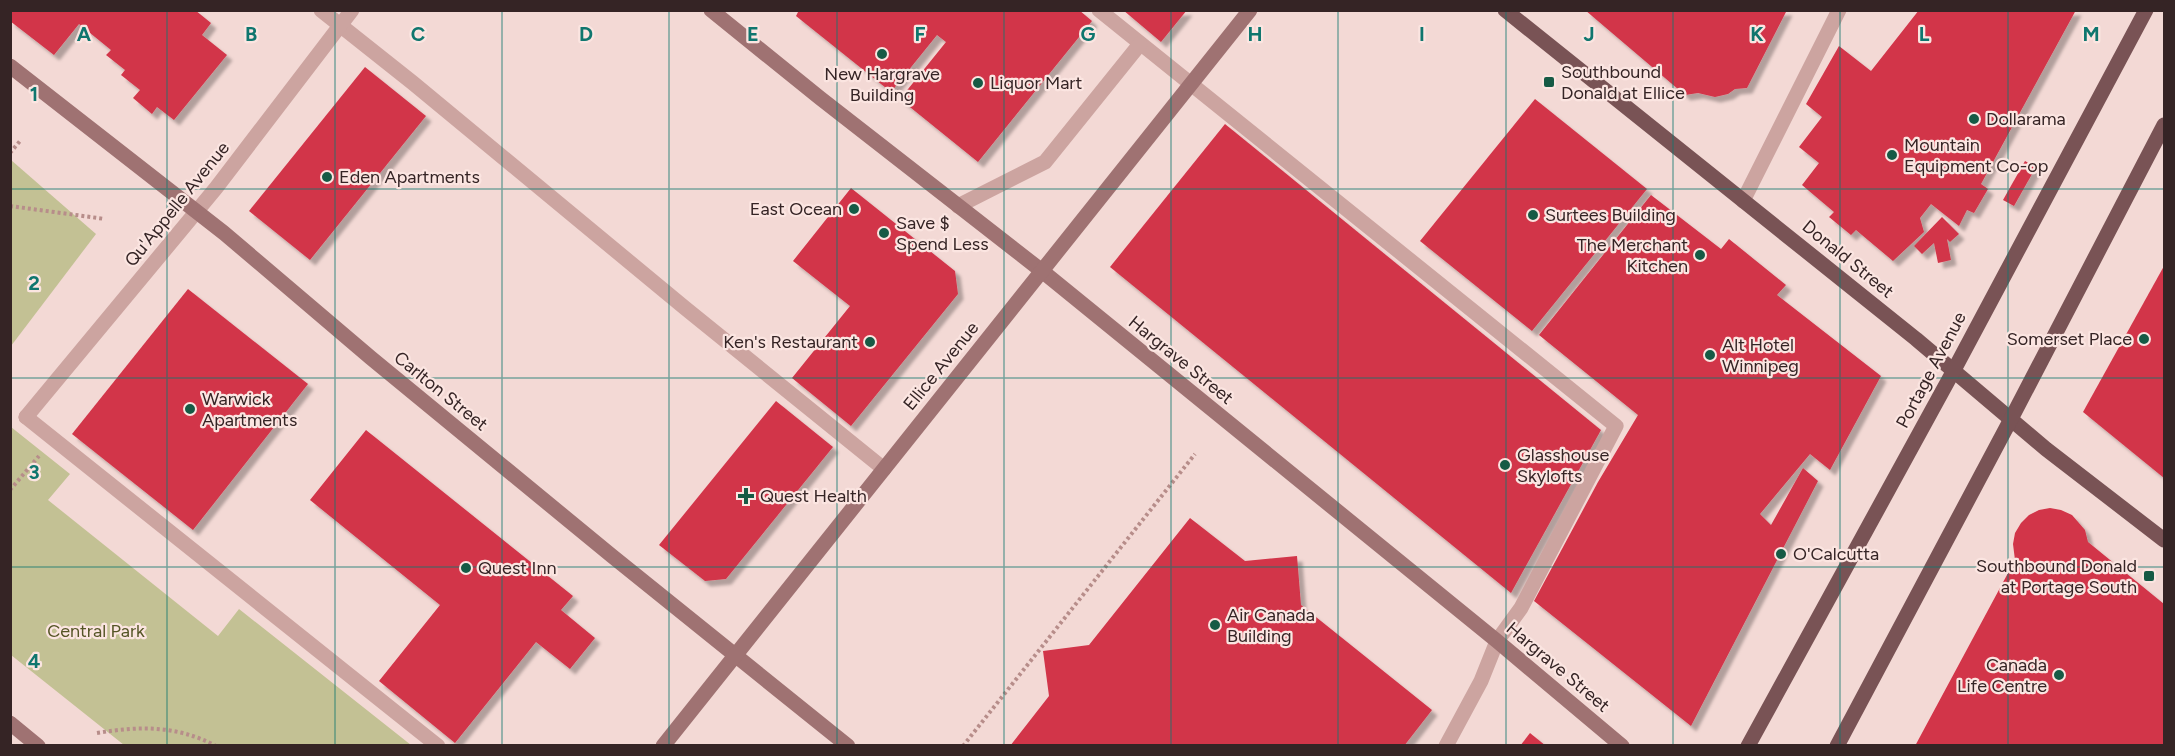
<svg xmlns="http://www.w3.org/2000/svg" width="2175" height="756" viewBox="0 0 2175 756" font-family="Figtree,sans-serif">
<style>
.green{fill:#c3c194}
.building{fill:#d23449;filter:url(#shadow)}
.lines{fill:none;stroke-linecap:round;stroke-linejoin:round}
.path{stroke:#b78d8a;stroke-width:4;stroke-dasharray:3 3;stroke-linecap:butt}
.lane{stroke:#cca4a0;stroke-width:15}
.street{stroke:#cca4a0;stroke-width:15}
.secondary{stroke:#9f7272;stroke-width:15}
.primary{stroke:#795355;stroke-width:15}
.grid{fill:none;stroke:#0f766e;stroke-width:1.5;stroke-opacity:0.55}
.poi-dot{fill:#165a45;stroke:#fbe5e1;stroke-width:2}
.labels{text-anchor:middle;stroke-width:4.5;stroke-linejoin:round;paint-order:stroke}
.poi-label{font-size:18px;fill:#352425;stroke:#fbe5e1;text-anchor:start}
.street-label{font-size:18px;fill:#352425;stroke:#fbe5e1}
.park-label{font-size:18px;fill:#555526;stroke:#fbe5e1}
.grid-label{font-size:20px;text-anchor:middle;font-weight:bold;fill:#0f766e;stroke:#fbe5e1;stroke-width:4.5;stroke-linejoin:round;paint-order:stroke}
</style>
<defs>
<filter id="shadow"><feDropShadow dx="5.5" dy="5.5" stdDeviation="1.5" flood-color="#0004"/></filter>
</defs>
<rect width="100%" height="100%" fill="#f3d9d5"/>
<g class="green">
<path d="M11,160l85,74 -85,112z"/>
<path d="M11,427l59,47 -22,26 170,136 21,-27 172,136h-287l-113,-90z"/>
</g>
<g class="building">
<path d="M10,10h185l16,13 -9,12 25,20 -53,65 -17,-13 -5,7 -19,-16 7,-8 -19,-15 4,-5 -19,-15 5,-5 -32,-26 -25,31 -44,-34z"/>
<path d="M799,10h280l13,11 -114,141 -78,-63 46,-57 -9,-7 -46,57 -95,-76z"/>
<path d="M1123,10h64l-26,32z"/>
<path d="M1585,10h202l-40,78 -12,1 -7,5 -13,3 -17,-4 -13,2z"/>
<path d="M1919,10h157l-95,174 7,5 -14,24 -7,-3 -8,16 -28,-22 -11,14 4,14 -31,29 -37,-31 -5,5 -22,-18 5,-5 -32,-27 17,-22 -20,-16 23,-30 -16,-13 33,-58 32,25z"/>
<path d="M365,67l61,49 -116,144 -61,-49z"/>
<path d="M1535,99l112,90 -115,142 -112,-90z"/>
<path d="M1225,124l376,306 -90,163 -401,-326z"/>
<path d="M2025,161l11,6 -22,39 -11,-6z"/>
<path d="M851,188l104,83 3,23 -107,132 -59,-48 58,-72 -57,-45z"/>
<path d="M1651,195l70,54 8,-10 57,46 -9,10 104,81 -51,94 -20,-16 -50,60 11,11 32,-57 15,13 -127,245 -157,-125 64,-119 40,-67 -99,-80z"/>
<path d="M1942,217l17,17 -9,8 -3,-3 4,21 -13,3 -4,-20 -12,11 -8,-8z"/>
<path d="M2164,266v212l-81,-66z"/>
<path d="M188,289l120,95 -115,146 -121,-96z"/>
<path d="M776,401l57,46 -107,132 -21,2 -46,-36z"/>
<path d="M366,430l207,166 -12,14 34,28 -25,31 -34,-27 -81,101 -76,-62 61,-76 -130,-105z"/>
<path d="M2050,508l11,2 11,5 13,15 3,12 76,62v142h-249l100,-186 -2,-16 2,-11 6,-10 8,-8 10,-5z"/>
<path d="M1190,518l55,43 52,-5 4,49 131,105 -28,36h-394l39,-50 -6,-45 46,-6z"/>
<path d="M1530,733l16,13h-26z"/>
</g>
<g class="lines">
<g class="path">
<path d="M10,153l10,-12"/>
<path d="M10,206l95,13"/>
<path d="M10,490l29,-34"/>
<path d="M97,733c43,-7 79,-8 119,13"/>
<path d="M963,746l232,-292"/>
</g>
<g class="lane">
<path d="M321,10l92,73 272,225 199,161"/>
<path d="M1099,10l517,416 -95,182 -24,33 -16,40 -35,65"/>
<path d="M1743,201l96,-191"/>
<path d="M958,206l87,-44 95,-118"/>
<path d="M26,417l412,329"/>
</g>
<path class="street" d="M26,417l190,-229 136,-178"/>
<g class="secondary">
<path d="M711,10l109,88 222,173 455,370 125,105"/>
<path d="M10,66l214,167 147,125 241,198 236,190"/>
<path d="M10,723l28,23"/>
<path d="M663,746l587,-736"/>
</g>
<g class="primary">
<path d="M1505,10l411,329 130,110 118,91"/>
<path d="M1748,746l206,-376 192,-360"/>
<path d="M1837,746l174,-327 153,-294"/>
</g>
</g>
<path class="grid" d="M167,10v736M335,10v736M502,10v736M669,10v736M837,10v736M1004,10v736M1171,10v736M1338,10v736M1506,10v736M1673,10v736M1840,10v736M2008,10v736M10,189h2154M10,378h2154M10,567h2154"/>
<g class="poi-dot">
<circle cx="882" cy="54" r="6"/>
<rect x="1543" y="76" width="12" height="12" rx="3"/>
<circle cx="978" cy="83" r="6"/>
<circle cx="1974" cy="119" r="6"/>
<circle cx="1892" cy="155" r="6"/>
<circle cx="327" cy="177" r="6"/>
<circle cx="854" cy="209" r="6"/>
<circle cx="1533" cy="215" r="6"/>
<circle cx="884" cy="233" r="6"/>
<circle cx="1700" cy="255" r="6"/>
<circle cx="2144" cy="339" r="6"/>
<circle cx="870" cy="342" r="6"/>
<circle cx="1710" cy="355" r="6"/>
<circle cx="190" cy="409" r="6"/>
<circle cx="1505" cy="465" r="6"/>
<path d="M743 487h6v6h6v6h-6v6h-6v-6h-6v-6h6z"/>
<circle cx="1781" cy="554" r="6"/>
<circle cx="466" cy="568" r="6"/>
<rect x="2143" y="570" width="12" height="12" rx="3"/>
<circle cx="1215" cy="625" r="6"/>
<circle cx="2059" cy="675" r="6"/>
</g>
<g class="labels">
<g class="poi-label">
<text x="1561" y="78">Southbound<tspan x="1561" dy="21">Donald at Ellice</tspan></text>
<text x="882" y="80" text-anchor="middle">New Hargrave<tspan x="882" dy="21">Building</tspan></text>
<text x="990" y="89">Liquor Mart</text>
<text x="1986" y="125">Dollarama</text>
<text x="1904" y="151">Mountain<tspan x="1904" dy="21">Equipment Co-op</tspan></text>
<text x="339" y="183">Eden Apartments</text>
<text x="842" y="215" text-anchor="end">East Ocean</text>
<text x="1545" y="221">Surtees Building</text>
<text x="896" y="229">Save $<tspan x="896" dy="21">Spend Less</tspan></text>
<text x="1688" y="251" text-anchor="end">The Merchant<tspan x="1688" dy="21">Kitchen</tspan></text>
<text x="2132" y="345" text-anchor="end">Somerset Place</text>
<text x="858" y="348" text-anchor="end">Ken's Restaurant</text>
<text x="1722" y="351">Alt Hotel<tspan x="1722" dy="21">Winnipeg</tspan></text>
<text x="202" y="405">Warwick<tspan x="202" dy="21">Apartments</tspan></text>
<text x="1517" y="461">Glasshouse<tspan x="1517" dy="21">Skylofts</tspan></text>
<text x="760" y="502">Quest Health</text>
<text x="1793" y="560">O'Calcutta</text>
<text x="2137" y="572" text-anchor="end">Southbound Donald<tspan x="2137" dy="21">at Portage South</tspan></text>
<text x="478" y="574">Quest Inn</text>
<text x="1227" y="621">Air Canada<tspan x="1227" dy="21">Building</tspan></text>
<text x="2047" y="671" text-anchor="end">Canada<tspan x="2047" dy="21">Life Centre</tspan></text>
</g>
<g class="street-label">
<text transform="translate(177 204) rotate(-51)" y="6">Qu'Appelle Avenue</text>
<text transform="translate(1848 259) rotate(39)" y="6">Donald Street</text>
<text transform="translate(1181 360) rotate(39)" y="6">Hargrave Street</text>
<text transform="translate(941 366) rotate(-51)" y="6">Ellice Avenue</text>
<text transform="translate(1931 370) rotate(-62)" y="6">Portage Avenue</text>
<text transform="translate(441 391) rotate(39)" y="6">Carlton Street</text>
<text transform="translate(1558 667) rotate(40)" y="6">Hargrave Street</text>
</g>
<g class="park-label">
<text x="96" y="637">Central Park</text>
</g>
</g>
<g class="grid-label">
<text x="84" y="41">A</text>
<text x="251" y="41">B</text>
<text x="418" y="41">C</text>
<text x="586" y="41">D</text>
<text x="753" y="41">E</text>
<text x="920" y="41">F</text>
<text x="1088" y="41">G</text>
<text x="1255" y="41">H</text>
<text x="1422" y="41">I</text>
<text x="1589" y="41">J</text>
<text x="1757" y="41">K</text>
<text x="1924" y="41">L</text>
<text x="2091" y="41">M</text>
<text x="34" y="101">1</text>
<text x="34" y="290">2</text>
<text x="34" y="479">3</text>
<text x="34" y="668">4</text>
</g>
<rect width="2175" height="756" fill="none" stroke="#352425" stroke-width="24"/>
</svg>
